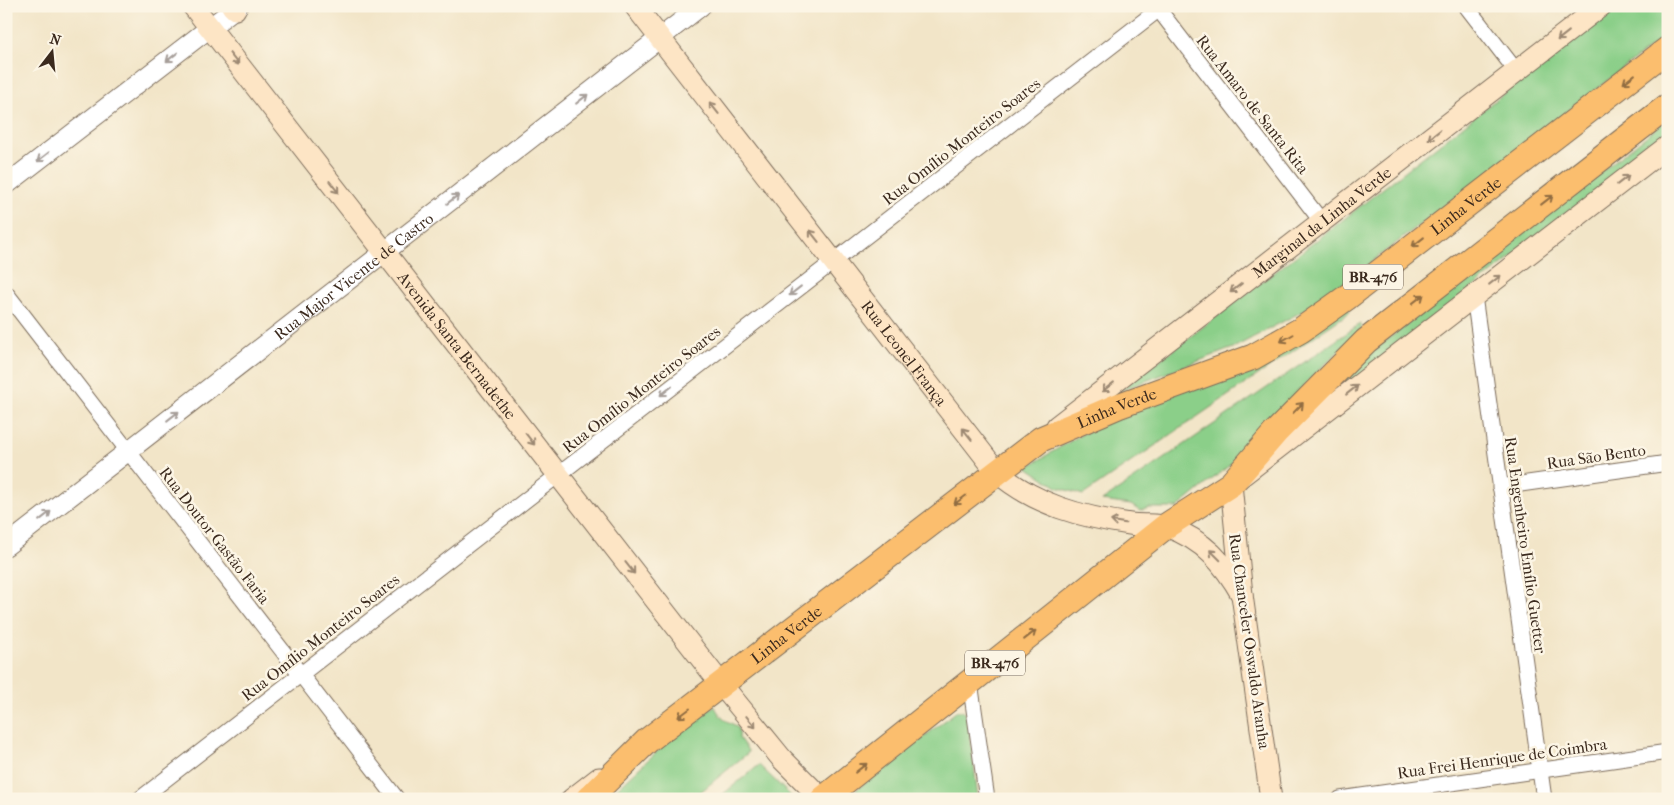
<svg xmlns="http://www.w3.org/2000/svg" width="1674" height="805" viewBox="0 0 1674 805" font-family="'IM FELL French Canon',serif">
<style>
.green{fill:#8bcf89;stroke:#637c54}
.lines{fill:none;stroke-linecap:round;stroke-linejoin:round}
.minor-casing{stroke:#7b6b5a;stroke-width:17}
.tertiary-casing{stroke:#7b6b5a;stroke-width:21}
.secondary-casing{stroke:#7b6b5a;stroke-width:23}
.trunk-casing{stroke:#7b6b5a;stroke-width:27}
.minor{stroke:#fff;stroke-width:15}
.tertiary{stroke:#fff;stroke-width:19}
.secondary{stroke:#fde5c5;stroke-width:21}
.trunk{stroke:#fbbe6e;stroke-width:25}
.oneway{stroke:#9c8872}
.oneway2{stroke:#a79f9a}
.oneway3{stroke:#916d42}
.labels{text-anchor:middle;stroke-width:5;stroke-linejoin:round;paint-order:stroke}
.shield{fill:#fcf5e5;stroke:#75675a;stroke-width:1}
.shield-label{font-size:15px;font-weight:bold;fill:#3b2a1e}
.street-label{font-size:16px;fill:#3b2a1e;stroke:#fcf5e5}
</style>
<rect width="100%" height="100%" fill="#fcf5e5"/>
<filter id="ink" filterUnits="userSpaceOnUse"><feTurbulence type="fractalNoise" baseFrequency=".02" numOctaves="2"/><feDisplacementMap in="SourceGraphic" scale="10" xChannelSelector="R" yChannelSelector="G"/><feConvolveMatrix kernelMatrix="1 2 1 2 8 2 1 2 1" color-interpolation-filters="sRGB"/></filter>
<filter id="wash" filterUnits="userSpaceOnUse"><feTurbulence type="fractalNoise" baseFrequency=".0096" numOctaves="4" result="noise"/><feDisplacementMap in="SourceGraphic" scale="20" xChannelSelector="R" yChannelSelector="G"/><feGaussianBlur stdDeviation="1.12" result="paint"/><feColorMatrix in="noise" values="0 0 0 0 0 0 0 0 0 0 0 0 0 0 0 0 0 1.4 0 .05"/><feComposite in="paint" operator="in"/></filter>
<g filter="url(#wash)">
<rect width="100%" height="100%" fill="#f2e5c8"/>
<g class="green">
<path d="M1615,6h53v28l-328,252 -37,25 -70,37 -114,43 211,-161z"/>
<path d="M1668,119v18l-359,277 46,-49z"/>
<path d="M1347,308l3,4 -267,183 -26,-8 -30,-20 57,-34z"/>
<path d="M1360,324l2,4 -52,51 -79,85 -54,44h-28l-9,3 -9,-6 -29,-4z"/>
<path d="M714,706c3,4 7,12 11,14 8,5 16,5 14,18l10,14 -57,47h-86l58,-54z"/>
<path d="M957,711h6l5,7 10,81 -128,-1 1,-4z"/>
<path d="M759,765l35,34h-77z"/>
</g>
</g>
<g filter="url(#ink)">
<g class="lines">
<g class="minor-casing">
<g id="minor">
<path d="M1156,6l166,216"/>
<path d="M1466,6l51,66"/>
<path d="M6,293l391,506"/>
<path d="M1474,296l70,503"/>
<path d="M1500,487l168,-24"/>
<path d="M970,682l17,117"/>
<path d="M140,799l1023,-793"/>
<path d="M1340,799l328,-47"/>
</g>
</g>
<g class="tertiary-casing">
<g id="tertiary">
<path d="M6,185l232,-179"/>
<path id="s1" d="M6,546l695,-540"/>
</g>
</g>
<g class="secondary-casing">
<g id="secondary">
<path id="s2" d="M193,6l528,678 61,75 40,40"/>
<path d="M232,6l3,3"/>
<path id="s3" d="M635,6l362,466c38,33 85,45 133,52 12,2 27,-1 38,3 36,13 56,36 74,68"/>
<path id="s4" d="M1057,426l544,-420"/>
<path d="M572,799l27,-21"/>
<path d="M1271,799l-29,-204 -11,-111 437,-338"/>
</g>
</g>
<g class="trunk-casing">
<g id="trunk">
<path id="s5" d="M588,799l59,-58 394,-302 77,-33 135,-49 48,-27 45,-32 322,-249"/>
<path d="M823,799l343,-273 65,-42 44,-51 91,-92 302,-235"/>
</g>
</g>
<use href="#minor" class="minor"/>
<use href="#tertiary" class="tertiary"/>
<use href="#secondary" class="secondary"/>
<use href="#trunk" class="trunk"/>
</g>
<defs><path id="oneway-shaft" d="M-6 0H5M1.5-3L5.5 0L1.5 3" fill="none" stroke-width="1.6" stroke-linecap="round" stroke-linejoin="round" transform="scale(1.25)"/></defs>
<g class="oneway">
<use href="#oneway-shaft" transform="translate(1563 36) rotate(142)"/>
<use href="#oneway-shaft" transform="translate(234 59) rotate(52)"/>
<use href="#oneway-shaft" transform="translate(714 108) rotate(-128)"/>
<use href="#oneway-shaft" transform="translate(1434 135) rotate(142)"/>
<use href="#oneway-shaft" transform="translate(1623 180) rotate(-38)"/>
<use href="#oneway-shaft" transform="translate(334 187) rotate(52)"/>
<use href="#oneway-shaft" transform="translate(814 236) rotate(-128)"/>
<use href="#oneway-shaft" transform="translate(1495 280) rotate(-38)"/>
<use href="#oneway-shaft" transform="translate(1236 288) rotate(142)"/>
<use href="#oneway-shaft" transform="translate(1108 387) rotate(142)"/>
<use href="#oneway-shaft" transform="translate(1352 390) rotate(-38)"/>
<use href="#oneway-shaft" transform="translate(967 434) rotate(-128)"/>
<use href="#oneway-shaft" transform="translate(530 439) rotate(52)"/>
<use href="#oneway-shaft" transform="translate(1118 522) rotate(-171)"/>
<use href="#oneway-shaft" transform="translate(1215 555) rotate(-135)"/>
<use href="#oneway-shaft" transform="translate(630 568) rotate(52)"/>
<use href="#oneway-shaft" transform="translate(751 722) rotate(51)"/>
</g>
<g class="oneway2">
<use href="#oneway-shaft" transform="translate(172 57) rotate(142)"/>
<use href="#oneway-shaft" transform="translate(582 99) rotate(-38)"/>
<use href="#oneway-shaft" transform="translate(43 157) rotate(142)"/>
<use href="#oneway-shaft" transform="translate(453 199) rotate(-38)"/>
<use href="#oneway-shaft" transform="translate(795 291) rotate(142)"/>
<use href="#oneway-shaft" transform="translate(666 391) rotate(142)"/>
<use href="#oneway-shaft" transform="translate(173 416) rotate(-38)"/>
<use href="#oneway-shaft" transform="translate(45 516) rotate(-38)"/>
</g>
<g class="oneway3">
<use href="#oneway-shaft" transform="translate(1629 79) rotate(142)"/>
<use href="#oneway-shaft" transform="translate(1547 200) rotate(-38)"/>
<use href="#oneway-shaft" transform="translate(1418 242) rotate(142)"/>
<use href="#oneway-shaft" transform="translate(1418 299) rotate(-38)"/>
<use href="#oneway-shaft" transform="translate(1287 338) rotate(150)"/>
<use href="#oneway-shaft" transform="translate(1298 408) rotate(-46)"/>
<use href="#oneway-shaft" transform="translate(960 500) rotate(143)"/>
<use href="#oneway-shaft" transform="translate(1030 635) rotate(-38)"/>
<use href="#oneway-shaft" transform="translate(684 713) rotate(143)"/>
<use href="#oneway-shaft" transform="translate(861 768) rotate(-38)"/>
</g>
</g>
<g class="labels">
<g class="shield">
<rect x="1343" y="264.5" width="60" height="25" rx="4"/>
<rect x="965" y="650.5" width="60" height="25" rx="4"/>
</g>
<g class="shield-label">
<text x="1373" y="282">BR-476</text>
<text x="995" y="668">BR-476</text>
</g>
<g class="street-label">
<text transform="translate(1253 104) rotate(52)" y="6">Rua Amaro de Santa Rita</text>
<text transform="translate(961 141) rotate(-38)" y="6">Rua Omílio Monteiro Soares</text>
<text dy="6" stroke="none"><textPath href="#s5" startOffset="1068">Linha Verde</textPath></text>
<text dy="6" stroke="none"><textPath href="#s4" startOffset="334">Marginal da Linha Verde</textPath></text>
<text dy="6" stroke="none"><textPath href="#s1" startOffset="440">Rua Major Vicente de Castro</textPath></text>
<text dy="6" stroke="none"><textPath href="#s2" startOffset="430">Avenida Santa Bernadethe</textPath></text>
<text dy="6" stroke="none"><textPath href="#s3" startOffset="439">Rua Leonel França</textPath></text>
<text transform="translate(641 389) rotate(-38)" y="6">Rua Omílio Monteiro Soares</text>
<text dy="6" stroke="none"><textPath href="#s5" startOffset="661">Linha Verde</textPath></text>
<text transform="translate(1596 456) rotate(-8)" y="6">Rua São Bento</text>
<text transform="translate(215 535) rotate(52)" y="6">Rua Doutor Gastão Faria</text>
<text transform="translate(1526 545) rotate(82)" y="6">Rua Engenheiro Emílio Guetter</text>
<text dy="6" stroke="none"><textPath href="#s5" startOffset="258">Linha Verde</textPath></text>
<text transform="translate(320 637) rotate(-38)" y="6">Rua Omílio Monteiro Soares</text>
<text transform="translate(1250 641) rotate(82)" y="6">Rua Chanceler Oswaldo Aranha</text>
<text transform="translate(1502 758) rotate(-8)" y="6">Rua Frei Henrique de Coimbra</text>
</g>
</g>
<rect width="1674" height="805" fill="none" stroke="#fcf5e5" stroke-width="25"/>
<g transform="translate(52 52) rotate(16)" stroke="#fcf5e5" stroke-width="4" paint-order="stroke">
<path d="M0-4L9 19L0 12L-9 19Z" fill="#3b2a1e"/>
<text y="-8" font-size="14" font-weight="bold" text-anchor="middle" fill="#3b2a1e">N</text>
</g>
</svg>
